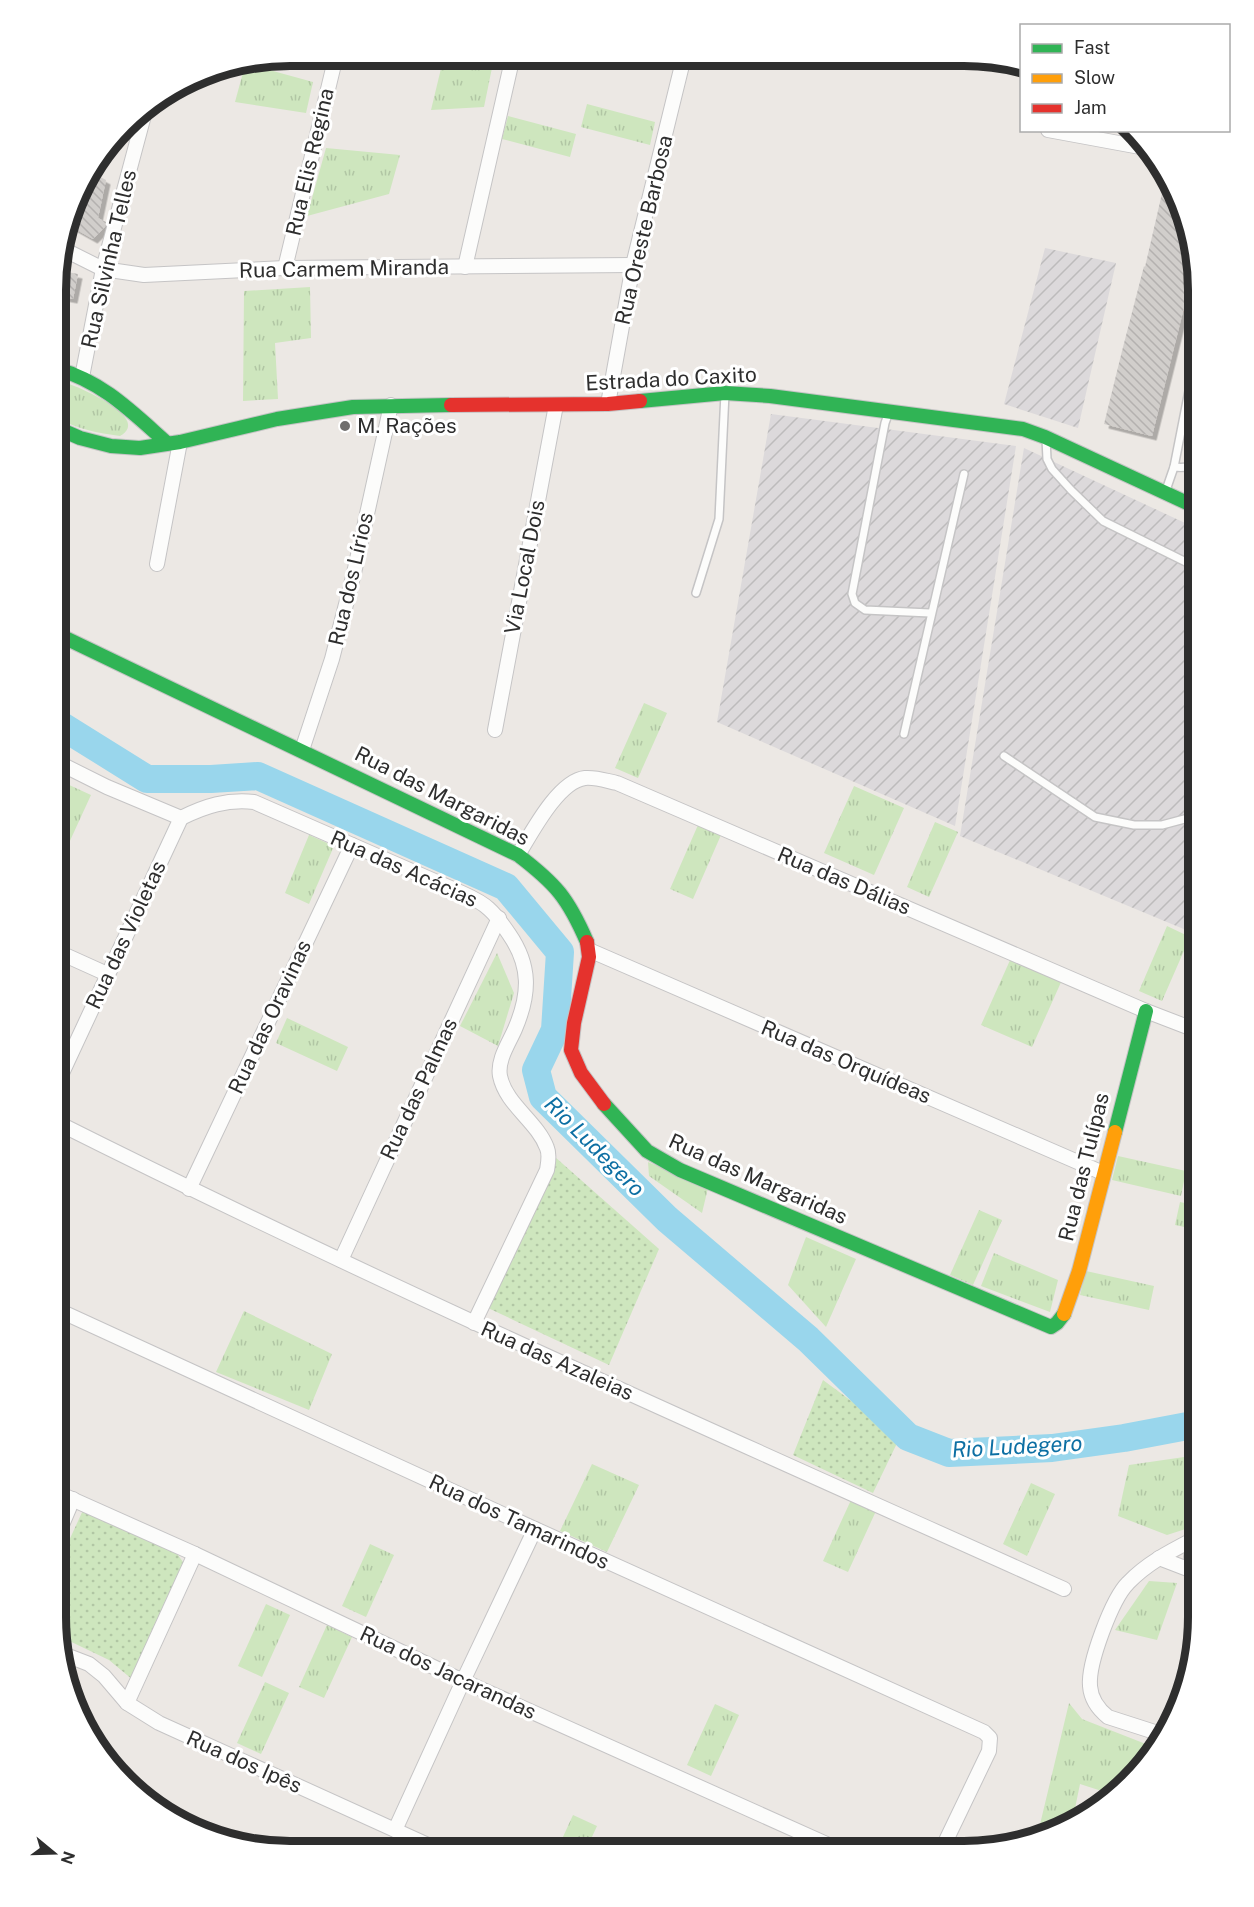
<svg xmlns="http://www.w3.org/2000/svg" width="1254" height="1907" viewBox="0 0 1254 1907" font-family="'Public Sans',sans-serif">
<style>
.industrial{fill:url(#industrial-furrows)}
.grass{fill:url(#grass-tufts)}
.park{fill:url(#park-dots)}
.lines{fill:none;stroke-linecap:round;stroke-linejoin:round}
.river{stroke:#99d6ec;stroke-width:28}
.building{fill:url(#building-back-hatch);filter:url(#shadow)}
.lane-casing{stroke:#c5c4c5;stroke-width:10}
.street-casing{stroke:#c5c4c5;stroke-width:16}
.fast-casing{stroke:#c5c4c5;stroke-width:16}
.slow-casing{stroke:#c5c4c5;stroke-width:16}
.jam-casing{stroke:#c5c4c5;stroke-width:16}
.lane{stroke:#fcfcfb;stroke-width:7}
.street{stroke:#fcfcfb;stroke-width:14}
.fast{stroke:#30b455;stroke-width:14}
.slow{stroke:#ff9f0a;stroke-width:14}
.jam{stroke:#e5322d;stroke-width:14}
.poi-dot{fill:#706f6e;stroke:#fff;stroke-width:2}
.labels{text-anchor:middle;stroke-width:6;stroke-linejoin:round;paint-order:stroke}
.street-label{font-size:21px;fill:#2e2e2e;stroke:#fff}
.poi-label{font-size:21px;fill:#2e2e2e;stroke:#fff;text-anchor:start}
.water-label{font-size:22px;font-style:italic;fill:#0d6fa3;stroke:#fff}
.rim{fill:none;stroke:#2e2e2e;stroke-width:8}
</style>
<defs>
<pattern id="industrial-furrows" width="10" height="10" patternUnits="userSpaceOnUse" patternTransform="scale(1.5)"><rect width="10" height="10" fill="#dcd9db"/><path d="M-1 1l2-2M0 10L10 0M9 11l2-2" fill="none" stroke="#bdbbbc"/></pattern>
<pattern id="grass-tufts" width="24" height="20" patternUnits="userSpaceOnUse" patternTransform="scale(1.5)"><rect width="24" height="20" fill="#cee6be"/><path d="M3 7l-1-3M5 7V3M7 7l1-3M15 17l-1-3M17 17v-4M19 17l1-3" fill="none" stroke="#b1c6a4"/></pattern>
<pattern id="park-dots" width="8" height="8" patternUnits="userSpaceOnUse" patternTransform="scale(1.5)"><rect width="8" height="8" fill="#cee6be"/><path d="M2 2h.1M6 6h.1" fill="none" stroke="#b1c6a4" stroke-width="1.8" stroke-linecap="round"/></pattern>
<pattern id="building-back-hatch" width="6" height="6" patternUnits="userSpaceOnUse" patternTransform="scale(1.5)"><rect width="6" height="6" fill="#d1cecb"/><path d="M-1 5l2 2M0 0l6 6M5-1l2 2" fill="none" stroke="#b4b1af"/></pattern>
<filter id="shadow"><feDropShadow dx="4.5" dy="4.5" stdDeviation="0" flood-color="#0004"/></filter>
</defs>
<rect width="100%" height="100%" fill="#ece8e4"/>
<g class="industrial">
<path d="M1045,248l71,15 -38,165 -74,-24z"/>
<path d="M771,414l245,32 -61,380 -238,-104z"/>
<path d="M1024,448l174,81v406l-238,-99z"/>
</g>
<g class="grass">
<path d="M444,56h30l20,2 -10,49 -53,3z"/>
<path d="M248,64l65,18 -7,31 -71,-11 10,-37z"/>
<path d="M587,104l68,18 -5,23 -69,-18z"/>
<path d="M508,116l68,18 -6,23 -68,-18z"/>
<path d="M326,148l74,7 -11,39 -82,22z"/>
<path d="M310,287l1,51 -36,5 3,56 -35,2 1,-110z"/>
<path d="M57,380c14,3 97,37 63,56 -22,-3 -43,-7 -63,-18z"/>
<path d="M644,703l23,10 -29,65 -23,-10z"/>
<path d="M67,784l24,11 -28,61 -6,-3v-47z"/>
<path d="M854,786l50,22 -30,67 -50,-22z"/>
<path d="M935,822l23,10 -29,65 -22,-10z"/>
<path d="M698,825l23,10 -28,64 -23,-10z"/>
<path d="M309,835l25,11 -25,58 -24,-11z"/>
<path d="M1167,926l23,11 -28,64 -23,-10z"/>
<path d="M497,953l17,40 -16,53 -38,-20z"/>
<path d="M1011,958l51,22 -30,67 -51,-22z"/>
<path d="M287,1018l61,29 -11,24 -61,-28z"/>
<path d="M1118,1156l68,15 -5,25 -69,-16z"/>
<path d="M648,1162l60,26 -6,25 -53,-37z"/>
<path d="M1180,1202l18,4v24l-23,-5z"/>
<path d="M979,1210l23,10 -29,65 -23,-10z"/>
<path d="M806,1237l50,22 -30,68 -38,-42z"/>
<path d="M994,1253l64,27 -8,32 -69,-26z"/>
<path d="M1086,1271l68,15 -5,24 -69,-15z"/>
<path d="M244,1311l88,43 -23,56 -93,-38z"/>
<path d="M1198,1455v70l-31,10 -49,-19 11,-51z"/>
<path d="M592,1464l47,21 -32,67 -47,-21z"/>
<path d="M1031,1483l24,11 -28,62 -24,-12z"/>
<path d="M851,1500l25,11 -28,61 -25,-11z"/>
<path d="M370,1544l24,11 -28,62 -24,-11z"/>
<path d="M1149,1581l28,2 -20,57 -42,-10z"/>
<path d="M266,1604l24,11 -28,62 -24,-11z"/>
<path d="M327,1625l25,12 -28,61 -25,-11z"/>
<path d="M265,1682l24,11 -28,61 -24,-11z"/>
<path d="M1069,1703l13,16 74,29 -6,11 -36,36 -34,-11 -8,39 -18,10 -17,4z"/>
<path d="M715,1704l24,11 -28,61 -24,-11z"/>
<path d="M573,1815l24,11 -11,24h-29z"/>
</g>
<g class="park">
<path d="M555,1157l104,92 -50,116 -121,-57z"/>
<path d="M823,1380l77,57 -27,56 -80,-38z"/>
<path d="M84,1508l91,43 8,11 -50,118 -24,-20 -50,-24 -3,-19v-48z"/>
</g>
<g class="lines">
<path class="river" d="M57,723l90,56h64l47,-3 248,111 54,65 -5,78 -19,40 7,27 124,122 141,120 100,98 41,16 103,-5 72,-10 74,-14"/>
</g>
<g class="building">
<path d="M91,172l15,8 -8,38 8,4 -1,5 -12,12 -25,-14 12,-39z"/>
<path d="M1166,176l14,24 14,67 -42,169 -48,-12 18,-73 22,-85 1,1z"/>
<path d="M57,270l21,4 -5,25 -16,-3z"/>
</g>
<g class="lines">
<g class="lane-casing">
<g id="lane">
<path d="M889,412l-4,11 -33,171 3,9 10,7 65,3"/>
<path d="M1046,439l1,20 5,10 19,21 32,31 95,47"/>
<path d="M1174,467c10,1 19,1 24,-9"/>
<path d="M1165,493l9,-26 24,-122"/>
<path d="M696,593l23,-74 6,-126"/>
<path d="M904,734l60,-260"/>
<path d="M1004,756l91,61 39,8h28l30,-8 6,-5"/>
</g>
</g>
<g class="street-casing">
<g id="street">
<path d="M1048,130l103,19"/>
<path d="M61,248l42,21 41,6 141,-7 348,-3"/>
<path d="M465,267l48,-211"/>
<path d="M285,268l51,-212"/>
<path d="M82,377l21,-108 43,-161"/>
<path d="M608,404l25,-139 51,-208"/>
<path d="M157,564l23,-122"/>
<path d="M495,730l61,-325"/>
<path d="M302,750l30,-91 22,-86 37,-168"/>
<path d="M57,762l50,25 74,31c24,-12 46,-19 73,-16l208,91c9,4 20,9 27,16 8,7 14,16 20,25 22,32 21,60 6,95 -6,14 -18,31 -15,47 6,29 37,45 47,72 3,7 1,15 0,22l-73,153"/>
<path d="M518,855c13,-21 40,-74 67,-77 11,-1 22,3 32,5l529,228 52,20"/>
<path d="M589,950l514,223"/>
<path d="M56,951l51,23"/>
<path d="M56,1086l125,-268"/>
<path d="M56,1122c331,166 670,315 1008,467"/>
<path d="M189,1189l163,-344"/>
<path d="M341,1260l158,-342"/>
<path d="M56,1309l479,220 449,203 6,6 -1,13 -48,100"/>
<path d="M56,1492l139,62 268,127 379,170"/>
<path d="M56,1539l17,-40"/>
<path d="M1159,1558l39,15"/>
<path d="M1197,1573c-8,-12 -8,-21 1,-32"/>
<path d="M63,1654l26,10 15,12 23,27 32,20 280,127"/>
<path d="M127,1703l68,-149"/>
<path d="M1164,1735l-56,-18c-10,-8 -17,-18 -18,-31 -2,-23 22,-87 38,-103 20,-21 45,-33 70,-46"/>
<path d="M395,1830l68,-149 72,-152"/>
</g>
</g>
<g class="fast-casing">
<g id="fast">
<path d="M57,369c45,12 76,44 110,74"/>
<path d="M640,401l85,-8 45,3 253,33 22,8 153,71"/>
<path d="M57,428l23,10 31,8 29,2 40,-6 97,-23 76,-12 98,-2"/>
<path d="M57,634l461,221c38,29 50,43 69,87"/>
<path d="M604,1104l43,47 33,19 371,157 6,-4 7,-9"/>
<path d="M1115,1132l31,-121"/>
</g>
</g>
<g class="slow-casing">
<path id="slow" d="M1064,1314l15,-43 36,-139"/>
</g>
<g class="jam-casing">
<g id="jam">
<path d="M451,405l157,-1 32,-3"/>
<path d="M587,942l2,15 -15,66 -3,27 10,23 23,31"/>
</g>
</g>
<use href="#lane" class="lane"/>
<use href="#street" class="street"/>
<use href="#fast" class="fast"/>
<use href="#slow" class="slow"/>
<use href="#jam" class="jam"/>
</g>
<circle class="poi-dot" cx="345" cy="426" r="6"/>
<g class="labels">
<g class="street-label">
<text transform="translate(310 162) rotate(-77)" y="7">Rua Elis Regina</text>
<text transform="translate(644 230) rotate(-77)" y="7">Rua Oreste Barbosa</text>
<text transform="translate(109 259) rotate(-77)" y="7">Rua Silvinha Telles</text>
<text transform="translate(344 269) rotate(-1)" y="7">Rua Carmem Miranda</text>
<text transform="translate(671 379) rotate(-3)" y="7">Estrada do Caxito</text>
<text transform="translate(525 567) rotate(-79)" y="7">Via Local Dois</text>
<text transform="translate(351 579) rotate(-77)" y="7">Rua dos Lírios</text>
<text transform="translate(442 796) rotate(27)" y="7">Rua das Margaridas</text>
<text transform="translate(404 869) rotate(24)" y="7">Rua das Acácias</text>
<text transform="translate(844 881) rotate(23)" y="7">Rua das Dálias</text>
<text transform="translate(126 935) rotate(-65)" y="7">Rua das Violetas</text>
<text transform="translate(270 1017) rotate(-65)" y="7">Rua das Oravinas</text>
<text transform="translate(846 1062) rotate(23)" y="7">Rua das Orquídeas</text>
<text transform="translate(419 1089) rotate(-65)" y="7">Rua das Palmas</text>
<text transform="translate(1084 1167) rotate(-76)" y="7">Rua das Tulípas</text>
<text transform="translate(758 1179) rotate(24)" y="7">Rua das Margaridas</text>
<text transform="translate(557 1361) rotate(24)" y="7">Rua das Azaleias</text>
<text transform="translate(519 1522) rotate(25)" y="7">Rua dos Tamarindos</text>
<text transform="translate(448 1673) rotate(25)" y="7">Rua dos Jacarandas</text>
<text transform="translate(244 1762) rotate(24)" y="7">Rua dos Ipês</text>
</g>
<g class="poi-label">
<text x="357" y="433">M. Rações</text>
</g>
<g class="water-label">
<text transform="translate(595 1146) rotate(45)" y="8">Rio Ludegero</text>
<text transform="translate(1017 1446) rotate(-3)" y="8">Rio Ludegero</text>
</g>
</g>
<path d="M0 0H1254V1907H0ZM290 66H964A224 224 0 0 1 1188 290V1617A224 224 0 0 1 964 1841H290A224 224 0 0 1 66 1617V290A224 224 0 0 1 290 66Z" fill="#fff" fill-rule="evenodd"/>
<path class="rim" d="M290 66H964A224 224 0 0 1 1188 290V1617A224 224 0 0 1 964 1841H290A224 224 0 0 1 66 1617V290A224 224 0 0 1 290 66Z"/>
<rect x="1020" y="24" width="210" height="108" fill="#ffffff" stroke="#ababab" stroke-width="1.5"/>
<rect x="1032" y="44" width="30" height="9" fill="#30b455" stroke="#ababab" stroke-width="1.5"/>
<text x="1074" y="54" font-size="18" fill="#2e2e2e">Fast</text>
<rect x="1032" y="74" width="30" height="9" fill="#ff9f0a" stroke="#ababab" stroke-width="1.5"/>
<text x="1074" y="84" font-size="18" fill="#2e2e2e">Slow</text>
<rect x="1032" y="104" width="30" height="9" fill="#e5322d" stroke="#ababab" stroke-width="1.5"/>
<text x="1074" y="114" font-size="18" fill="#2e2e2e">Jam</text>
<g transform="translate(54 1853) rotate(109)" stroke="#ffffff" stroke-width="4.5" paint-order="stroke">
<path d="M0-4.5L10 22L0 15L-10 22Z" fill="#2e2e2e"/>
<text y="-9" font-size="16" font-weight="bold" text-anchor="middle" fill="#2e2e2e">N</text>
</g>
</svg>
